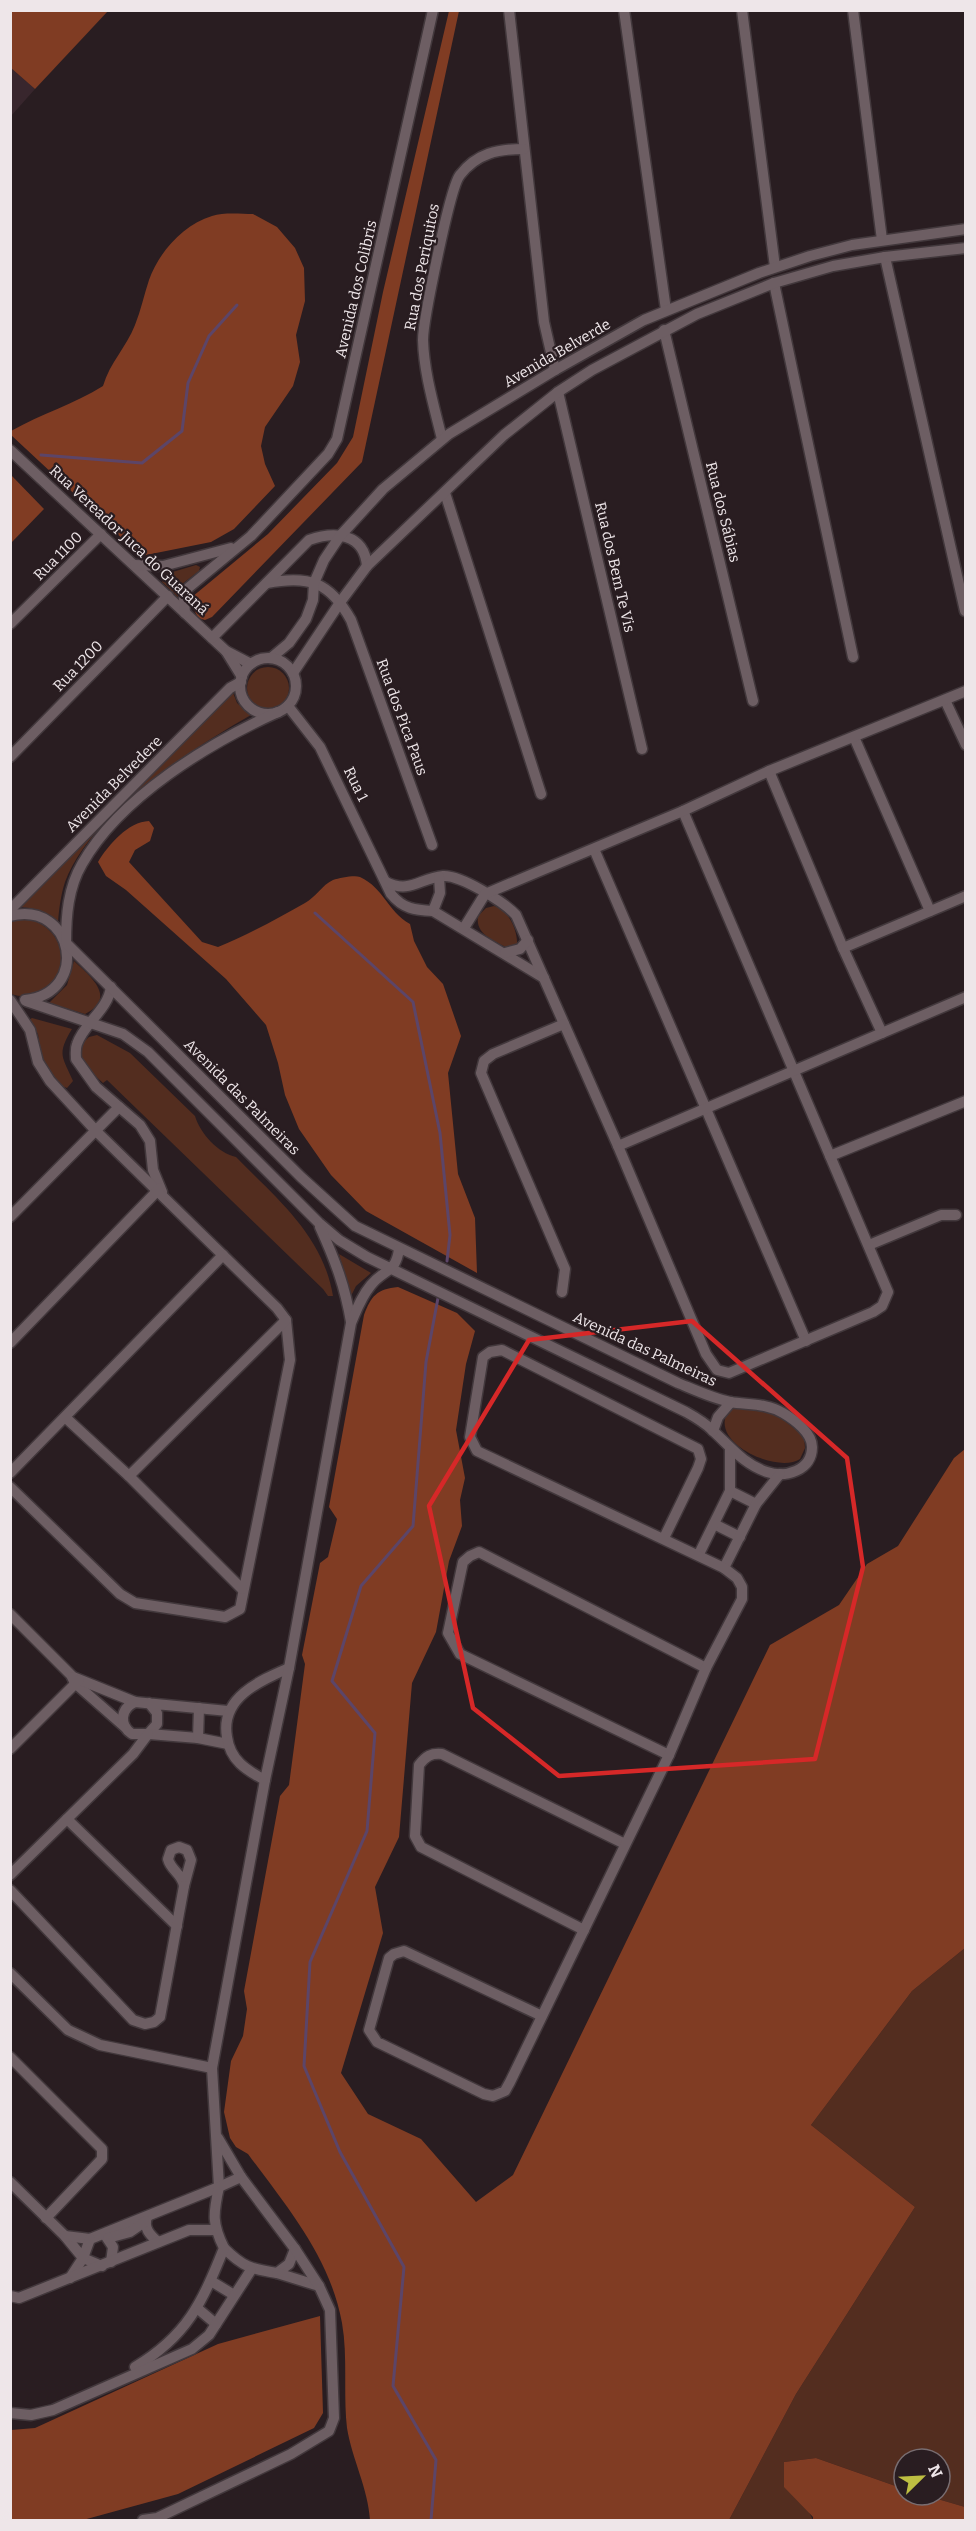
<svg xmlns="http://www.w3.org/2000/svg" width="976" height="2531" viewBox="0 0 976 2531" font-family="Bitter,serif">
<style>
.built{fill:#38262d}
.green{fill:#532d1f}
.forest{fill:#803c23}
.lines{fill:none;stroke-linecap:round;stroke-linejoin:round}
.stream{stroke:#5c4568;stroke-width:3}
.minor-casing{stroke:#42383c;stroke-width:13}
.minor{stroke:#6d5e63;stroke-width:10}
.marked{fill:none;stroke:#d62828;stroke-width:4.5;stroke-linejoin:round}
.labels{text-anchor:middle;stroke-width:4.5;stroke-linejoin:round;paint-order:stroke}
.street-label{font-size:15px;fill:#eee6e9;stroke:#291d21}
</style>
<rect width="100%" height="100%" fill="#291d21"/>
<path class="built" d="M11,68l24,21 -24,27z"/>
<g class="green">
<path d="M196,565l4,2 -1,4 -17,13 -4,13 -16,-15 4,-8z"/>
<circle cx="268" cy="688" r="21"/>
<path d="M232,690l5,13 14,12c-61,35 -160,98 -186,167 -4,12 -6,27 -7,40 -11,-11 -23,-14 -38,-15z"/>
<path d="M494,906c15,4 24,25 23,39l-10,3c-13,-8 -32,-13 -29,-32l8,-8z"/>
<path d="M25,918c60,14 38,92 -14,76v-74z"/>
<path d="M74,961c16,15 44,37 11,53l-36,-11 18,-18z"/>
<path d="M32,1018l40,11c-16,26 -9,28 1,52l-6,7 -9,-3 -17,-28 -3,-23 -9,-14z"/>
<path d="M97,1035l33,18 65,63c5,17 23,37 41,41 40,41 87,78 97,139h-5l-5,-7 -216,-209 -4,3c-13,-12 -24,-19 -23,-38l9,-8z"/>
<path d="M339,1254l32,19 -15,13 -5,10z"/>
<path d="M748,1405l29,10 27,21 1,12 -5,11c-24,16 -99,-20 -68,-52z"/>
<path d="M965,1948v559l-41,-12h16v-36h-36v30l-88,-31 -32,4 29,58h-84l67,-126 119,-187 -104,-82 101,-134z"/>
</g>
<g class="forest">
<path d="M11,10h97v1l-73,78 -24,-21z"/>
<path d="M449,11h10l-97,451 -150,155 -7,3 -7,-2 -6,-13v-8l76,-63 69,-71 16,-26 30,-145z"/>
<path d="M253,214l24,13 18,21 9,20 1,33 -9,34 4,27 -7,24 -28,41 -4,19 4,18 10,22 -41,43 -23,13 -70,14 -130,-121v-4c30,-17 63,-27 92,-45 7,-24 23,-38 32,-61 6,-15 9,-30 14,-45 10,-28 34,-55 63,-64 12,-4 29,-2 41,-2z"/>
<path d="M11,475l33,34 -33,34h-1z"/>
<path d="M149,821l5,7 -4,13 -15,9 -6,12 73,80 16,5c29,-12 59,-28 87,-44 11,-6 17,-18 28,-23 7,-2 21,-5 27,-3 24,11 27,34 50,47l4,17 13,26 16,17 18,52 -13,37 10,101 17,44 2,55 -111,-62 -35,-36 -32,-46 -14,-34 -7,-32 -12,-38 -40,-46 -100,-89 -20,-14 -8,-14c11,-18 30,-40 51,-41z"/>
<path d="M398,1287l59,26 18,18 -9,33 -10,66 9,48 -5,22 2,26 -13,35 -13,71 -24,51 -13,154 -24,50 8,46 -42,140 27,41 53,25 55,63 37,-27 257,-530 69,-40 28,-41 31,-18 56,-88 11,-9v499l-53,43 -101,134 104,82 -119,187 -67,126h-359c-2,-32 -18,-61 -23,-92 -4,-35 1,-71 -5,-105 -12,-66 -55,-116 -94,-169l-12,-7 -6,-9 -6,-26 7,-51 12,-25 4,-27 -3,-18 36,-195 9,-11 16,-121 -3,-9 18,-92 8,-6 9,-38 -8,-12 35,-192c7,-19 13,-26 34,-28z"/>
<path d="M320,2316l3,97 -9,15 -136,66 -95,26h-72v-90l24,-2 183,-84z"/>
<path d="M816,2458l88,31v6h20l41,12v13h-152v-3l-29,-30v-25z"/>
</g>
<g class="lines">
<g class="stream">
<path d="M41,455l101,8 40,-32 6,-48 21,-47 28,-31"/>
<path d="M315,913l98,89 27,131 10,102 -3,26"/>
<path d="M431,2520l5,-60 -43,-74 11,-119 -64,-115 -36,-86 6,-104 57,-131 8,-98 -43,-52 29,-95 52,-60 13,-164 12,-64"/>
</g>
<g class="minor-casing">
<g id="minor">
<path d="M509,10l35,312 11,48"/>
<path d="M624,10l42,300"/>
<path d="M742,10l33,257"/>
<path d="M853,10l29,230"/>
<path d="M885,257l80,354"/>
<path d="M774,283l79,374"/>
<path d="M664,330l89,371"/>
<path d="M558,392l84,357"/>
<path d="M442,439c-8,-33 -18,-66 -19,-99 0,-19 27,-153 37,-165 17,-22 38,-26 64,-26"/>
<path d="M10,450l216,201 25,13"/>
<path d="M445,493l96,301"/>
<path d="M135,565l28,1 68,-18"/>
<path d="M267,583c42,-8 63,-1 84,37l81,225"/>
<path d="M185,613l-1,-14 4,-11 63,-52 77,-82 9,-15 96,-429"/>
<path d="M10,624l91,-90"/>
<path d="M212,638l97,-98c26,-9 55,-7 58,26"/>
<path d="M226,651l16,26"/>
<path d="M271,658l18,-15 17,-24 7,-19 1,-17 10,-23 16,-24 43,-47 66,-55 106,-64 89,-50 115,-47 51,-17 42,-11 114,-16"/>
<circle cx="268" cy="686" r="28"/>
<path d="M293,673l48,-72 26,-35 137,-131 54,-43 34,-22 105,-56 77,-31 59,-17 52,-9 81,-9"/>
<path d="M945,700l21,45"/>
<path d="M288,706l32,41 71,147c12,15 24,16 42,17l111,67"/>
<path d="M854,737l76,174"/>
<path d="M10,757l158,-161"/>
<path d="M769,771l74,177 39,85"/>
<path d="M594,849l212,492"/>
<path d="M386,882c24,12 34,-4 57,-6 18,-1 61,26 73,39l102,231 88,208 11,16 12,3 144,-61 9,-6 6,-14 -205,-481"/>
<path d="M10,910l220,-222 11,-6"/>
<path d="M433,911l7,-18 -1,-16"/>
<path d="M10,916c64,-16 81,77 15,84"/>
<path d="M464,928l21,-34 198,-83 86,-40 197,-80"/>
<path d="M843,948l123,-52"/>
<path d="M505,953l15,-4 8,-9"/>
<path d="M111,987c-3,23 -27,36 -34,57 -2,5 -1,11 -1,15l20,28 44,38 10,16 3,29 9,22"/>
<path d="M10,1000l20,30 8,32 12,19 47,51 180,176 9,12 4,40 -50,249 -15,8 -90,-14 -15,-9 -110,-107"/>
<path d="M26,1001l97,33 25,18 171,171 20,17 28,17 319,155c9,5 19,11 26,18 18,16 31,34 55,42 18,6 45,-1 45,-25 0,-14 -17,-27 -29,-34 -17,-10 -34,-8 -53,-11 -18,-4 -35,-12 -52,-19l-323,-157 -54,-49 -235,-234c0,-27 2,-55 16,-79 38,-67 127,-121 196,-152"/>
<path d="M618,1146l348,-149"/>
<path d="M830,1156l136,-55"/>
<path d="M10,1217l109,-110"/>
<path d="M320,1227c15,33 25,59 31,95"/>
<path d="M869,1245l72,-30h15"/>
<path d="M562,1292l3,-23 -84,-196 3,-12 9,-7 71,-30"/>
<path d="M10,1343l150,-155"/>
<path d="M66,1418l63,58 113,113"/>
<path d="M713,1431l5,-14 13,-15"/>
<path d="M10,1473l213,-218"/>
<path d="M129,1476l157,-156"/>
<path d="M730,1491l26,13"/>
<path d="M714,1524l26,13"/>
<path d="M699,1554l31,-63v-41"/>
<path d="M724,1568l32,-64 24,-30"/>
<path d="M10,1614l61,61 4,8 50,44"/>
<path d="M73,1677l62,25"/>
<path d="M149,1703l8,10v11l-9,10h-16c-13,-9 -12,-25 3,-32l93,9"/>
<path d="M149,1734l49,4 30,6"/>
<path d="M198,1738l1,-30"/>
<path d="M10,1749l69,-69"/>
<path d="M669,1755l-209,-101 -12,-21 15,-71 7,-6 9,-4 227,116"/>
<path d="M265,1780c-19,-10 -35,-20 -38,-43 -7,-39 32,-56 62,-69"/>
<path d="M67,1819l110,107"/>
<path d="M179,1847l8,3 4,10 -7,26c-2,-13 -13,-15 -16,-27l3,-9z"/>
<path d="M10,1875l123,-121 15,-20"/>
<path d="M10,1890l123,130 12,4 9,-2 6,-5 24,-131"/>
<path d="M584,1930l-163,-83 -6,-11 4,-71c7,-9 12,-12 23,-11l183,90"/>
<path d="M10,1973l58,57 32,15 112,23"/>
<path d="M542,2016l-138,-65 -10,3 -5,4 -20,72 8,12 107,52 9,2 12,-5 5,-9 159,-327 37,-87 36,-69v-12l-5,-9 -13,-10 -247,-117 -7,-14 13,-80 7,-5 12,-2 196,99 3,10 -3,9 -34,70"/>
<path d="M10,2057l92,92v10l-56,59"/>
<path d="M218,2138l23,39 54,72 -6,15 -12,9c-26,-4 -34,-6 -53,-25"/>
<path d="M10,2182l55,54 18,22 19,8"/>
<path d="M147,2217c-4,11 3,18 11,25"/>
<path d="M105,2235l8,12 -2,15"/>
<path d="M65,2236l25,3 129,-52 -7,-119 53,-288 24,-112 62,-345c6,-14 10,-26 20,-38 13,-16 25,-12 28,-36"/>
<path d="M108,2238l22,-6 16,-11"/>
<path d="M277,2273l42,13"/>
<path d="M70,2278l13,-20 7,-19"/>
<path d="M211,2281l23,14"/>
<path d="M10,2296l9,2 170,-68h25"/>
<path d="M197,2308l19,16"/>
<path d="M135,2367c52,-31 67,-64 89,-119 -12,-24 -11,-34 -5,-61l22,-10"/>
<path d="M10,2413l21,2 22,-5 139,-61 17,-14 42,-65"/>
<path d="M143,2520l14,-2 134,-64 38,-23 5,-13 -4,-108 -11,-24 -24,-37"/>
</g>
</g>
<use href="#minor" class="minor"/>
</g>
<path class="marked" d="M692,1321l155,137 16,109 -48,192 -256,17 -86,-68 -44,-202 100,-166z"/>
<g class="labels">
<g class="street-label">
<text transform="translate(422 267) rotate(-79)" y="5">Rua dos Periquitos</text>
<text transform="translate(356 289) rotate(-77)" y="5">Avenida dos Colibris</text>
<text transform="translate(557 353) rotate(-30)" y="5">Avenida Belverde</text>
<text transform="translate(723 512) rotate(76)" y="5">Rua dos Sábias</text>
<text transform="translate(129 540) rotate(43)" y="5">Rua Vereador Juca do Guaraná</text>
<text transform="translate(58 556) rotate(-45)" y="5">Rua 1100</text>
<text transform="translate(615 567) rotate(77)" y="5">Rua dos Bem Te Vis</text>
<text transform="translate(78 666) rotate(-46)" y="5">Rua 1200</text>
<text transform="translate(402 717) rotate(70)" y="5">Rua dos Pica Paus</text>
<text transform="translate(114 784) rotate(-45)" y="5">Avenida Belvedere</text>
<text transform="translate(356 784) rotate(64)" y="5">Rua 1</text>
<text transform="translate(242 1097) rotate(45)" y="5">Avenida das Palmeiras</text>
<text transform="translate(645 1349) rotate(25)" y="5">Avenida das Palmeiras</text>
</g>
</g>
<rect width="976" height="2531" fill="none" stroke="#eee6e9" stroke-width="24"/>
<g transform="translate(922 2477) rotate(66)"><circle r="28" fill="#291d21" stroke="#786d71" stroke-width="1.5"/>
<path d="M0-4.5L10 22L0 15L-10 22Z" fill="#bebf42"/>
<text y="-9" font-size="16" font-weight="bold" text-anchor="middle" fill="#eee6e9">N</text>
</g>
</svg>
